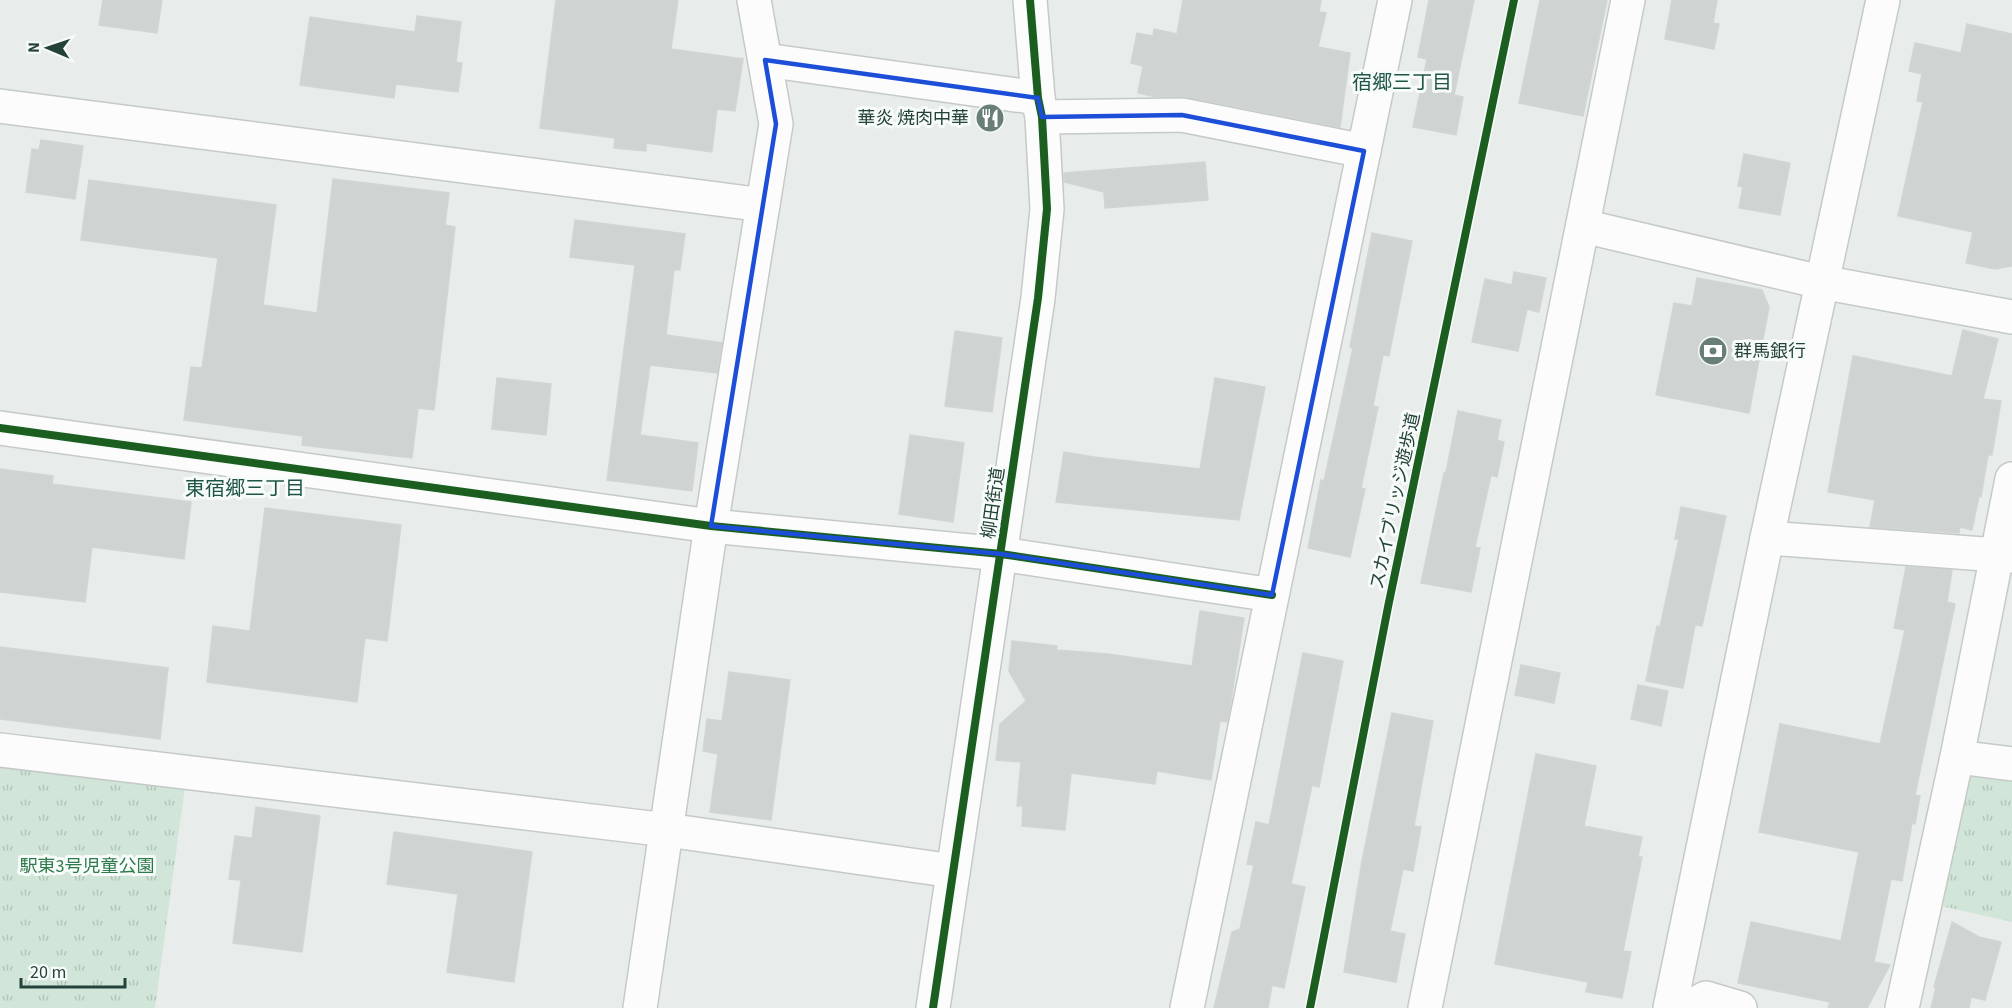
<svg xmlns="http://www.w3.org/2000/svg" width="2012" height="1008" viewBox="0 0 2012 1008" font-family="'Source Sans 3','Noto Sans JP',sans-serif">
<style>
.park{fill:url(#park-tufts)}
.building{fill:#cfd4d2;stroke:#d1d6d4;stroke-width:1.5}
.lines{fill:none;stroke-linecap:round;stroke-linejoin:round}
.minor-casing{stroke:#c5cac8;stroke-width:36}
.minor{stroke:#fcfcfc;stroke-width:33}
.cycleway-casing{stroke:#f7fbf9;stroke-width:11}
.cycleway{stroke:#1b5e20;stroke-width:8}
.marked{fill:none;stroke:#1d4ed8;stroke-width:4.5;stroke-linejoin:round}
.labels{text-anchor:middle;stroke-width:6;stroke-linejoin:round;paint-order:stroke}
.poi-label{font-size:18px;fill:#24423a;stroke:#f7fbf9;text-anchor:end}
.street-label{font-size:18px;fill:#24423a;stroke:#f7fbf9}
.park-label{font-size:18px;fill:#2d7a4b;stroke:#f7fbf9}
.neighbourhood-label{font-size:20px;fill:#1f5548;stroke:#f7fbf9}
</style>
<defs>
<pattern id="park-tufts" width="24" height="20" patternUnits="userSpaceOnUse" patternTransform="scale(1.5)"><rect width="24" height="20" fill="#d1e6d8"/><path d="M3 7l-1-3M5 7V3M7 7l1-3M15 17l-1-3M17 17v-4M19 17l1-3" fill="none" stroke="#b3c6ba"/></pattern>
</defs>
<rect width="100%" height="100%" fill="#e8edeb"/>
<g class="park">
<path d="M0,766l185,21 -30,221h-155z"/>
<path d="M1976,767l36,5v150l-75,-17 28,-127z"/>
</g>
<g class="building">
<path d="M103,0h59l-5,33 -58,-8z"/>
<path d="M556,0h122l-7,49 72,10 -8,52 -18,-2 -5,43 -66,-9v8l-32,-3 1,-10 -75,-10z"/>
<path d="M1183,0h138l-2,12 7,1 -8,34 32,6 -10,74 -154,-30h-30l-18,-4 5,-27 -12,-3 6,-30 16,3 1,-7 23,5z"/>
<path d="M1429,0h45l-20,95 9,2 -7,38 -43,-8 14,-68 -9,-2z"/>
<path d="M1540,0h67l-24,116 -64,-13z"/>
<path d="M1672,0h45l-4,23 6,1 -5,25 -49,-10z"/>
<path d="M417,16l44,6 -5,40 6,1 -4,29 -62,-8 -2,14 -94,-13 10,-68 105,15z"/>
<path d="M1967,24l45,10v232l-17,3 -29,-6 7,-31 -75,-16 25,-114 -6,-1 5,-27 -13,-3 6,-28 46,10z"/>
<path d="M41,140l42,6 -8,53 -49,-7 6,-43 7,1z"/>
<path d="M1744,154l46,9 -10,52 -41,-7 4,-21 -5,-1z"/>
<path d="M1205,162l3,38 -103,8 -1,-16 -40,-10v-9z"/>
<path d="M333,179l116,14 -4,32 10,2 -21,183 -16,-2 -6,50 -110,-13 1,-9 -119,-16 7,-53 11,1 16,-110 -137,-18 8,-60 187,25 -13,100 54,8z"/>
<path d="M575,220l110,14 -5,36h-6l-8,65 56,8 -5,30 -67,-8 -10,70 58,8 -6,48 -85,-11 28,-215 -65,-8z"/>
<path d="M1372,233l40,8 -23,115 -6,-1 -10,51 5,1 -17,81 4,1 -15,68 -42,-9 13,-68 3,1 29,-133 -3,-1z"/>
<path d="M1514,272l32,6 -7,34 -12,-3 -9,42 -46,-9 13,-63 27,6z"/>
<path d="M1697,278l65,12 7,17 -20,106 -93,-18 18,-92 18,3z"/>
<path d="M1963,330l35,9 -15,60 18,2 -9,54h-4l-7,42 -2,-1 -7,34 -12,-3 -1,6 -89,-6 5,-27 -47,-8 25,-136 99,20z"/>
<path d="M955,331l47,7 -10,74 -47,-6z"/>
<path d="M497,378l54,6 -5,51 -54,-6z"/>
<path d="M1215,378l50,9 -26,133 -183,-18 8,-50 30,5 106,12z"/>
<path d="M1458,411l43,9 -4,20 7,2 -7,35 -6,-2 -16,72 5,1 -9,44 -50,-9 23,-110h2z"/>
<path d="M910,435l54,8 -11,79 -54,-8z"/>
<path d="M0,469l53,7 -1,8 139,18 -7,57 -92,-12 -7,55 -85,-10z"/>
<path d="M1681,507l45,9 -24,110 -7,-1 -12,63 -37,-7 11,-55 3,1 19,-88h-4z"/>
<path d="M265,508l136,17 -14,116 -22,-3 -8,64 -150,-20 6,-56 37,5z"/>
<path d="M1906,567l46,3 -5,32 8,2 -40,191 5,1 -5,28 -3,-1 -10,58 -11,-2 -17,83 16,3 -23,43h-39l2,-6 -92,-19 13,-61 90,19 18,-89 -100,-20 21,-108 100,20 25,-114 -11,-2z"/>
<path d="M1200,611l44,7 -14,89 -3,15 -7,-1 -9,59 -54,-9 -2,13 -84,-11 -6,57 -43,-4 1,-20h-6l4,-44 -25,-2 4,-36 26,-23 -17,-30 3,-30 45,5 -1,4 52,4 84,12z"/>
<path d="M0,647l168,21 -8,71 -160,-20z"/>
<path d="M1303,653l40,8 -24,126 -7,-2 -21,99 14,3 -21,101 -12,-3 -4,23h-54l18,-76 8,-3 14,-64 -7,-1 9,-42 13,3z"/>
<path d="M1521,665l39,8 -6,30 -39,-8z"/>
<path d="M729,672l61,8 -19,140 -61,-8 8,-58 -15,-3 4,-32 15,2z"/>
<path d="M1638,685l30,6 -7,35 -30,-7z"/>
<path d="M1392,713l41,8 -19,105 7,1 -8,44 -10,-2 -13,62 15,3 -9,48 -52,-10 18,-111z"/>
<path d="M1536,754l60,12 -12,60 58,11 -4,20h4l-19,94 8,1 -9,46 -36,-6 2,-10 -93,-18z"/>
<path d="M256,807l64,9 -18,136 -69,-9 8,-63 -12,-1 6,-43 17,2z"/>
<path d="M394,832l138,20 -18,130 -67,-10 11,-78 -71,-10z"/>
<path d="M1952,922l27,15 22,5 -16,58 -14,-3 -2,11h-38l5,-20 -2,-1z"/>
</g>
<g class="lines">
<g class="minor-casing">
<g id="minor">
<path d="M765,60l273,38"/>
<path d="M0,106l763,99"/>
<path d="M1042,117l140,-2 182,36"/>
<path d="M1583,226l238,56 191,35"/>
<path d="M0,428l711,98 290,28 271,41"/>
<path d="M1767,538l245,18"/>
<path d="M0,750l667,80 286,41"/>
<path d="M1957,757l55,7"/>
<path d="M640,1008l71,-482 65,-402 -22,-124"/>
<path d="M933,1008l105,-710 9,-89 -5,-92 -4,-19 -8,-98"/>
<path d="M1187,1008l208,-1008"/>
<path d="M1425,1008l203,-1008"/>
<path d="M1670,1008l97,-470 116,-538"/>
<path d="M1688,1008l18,-10 34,10"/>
<path d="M1902,1008l55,-251 55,-278"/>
</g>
</g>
<use href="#minor" class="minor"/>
<g class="cycleway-casing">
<g id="cycleway">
<path d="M0,428l711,98 290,28 271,41"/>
<path d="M933,1008l105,-710 9,-89 -5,-92 -4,-19 -8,-98"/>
<path d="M1310,1008l78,-401 126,-607"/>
</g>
</g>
<use href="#cycleway" class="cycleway"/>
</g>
<path class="marked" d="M765,60l273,38 4,19 140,-2 182,36 -92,444 -271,-41 -290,-28 65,-402z"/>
<defs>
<g id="restaurant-disc" transform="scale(1.5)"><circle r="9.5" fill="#697e78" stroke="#f7fbf9"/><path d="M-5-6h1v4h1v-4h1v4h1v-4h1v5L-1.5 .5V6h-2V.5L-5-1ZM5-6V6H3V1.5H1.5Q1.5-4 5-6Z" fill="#fff"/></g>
<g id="bank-disc" transform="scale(1.5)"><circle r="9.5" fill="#697e78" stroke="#f7fbf9"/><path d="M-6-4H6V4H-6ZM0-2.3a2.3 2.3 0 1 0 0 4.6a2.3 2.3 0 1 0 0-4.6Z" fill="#fff"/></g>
</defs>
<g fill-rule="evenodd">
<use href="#restaurant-disc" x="990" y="118"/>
<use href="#bank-disc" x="1713" y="351"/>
</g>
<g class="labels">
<g class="poi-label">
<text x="969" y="124">華炎 焼肉中華</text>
<text x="1734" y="357" text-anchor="start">群馬銀行</text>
</g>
<g class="street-label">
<text transform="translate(1395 501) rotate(-78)" y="6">スカイブリッジ遊歩道</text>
<text transform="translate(993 503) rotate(-82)" y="6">柳田街道</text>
</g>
<g class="park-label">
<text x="87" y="872">駅東3号児童公園</text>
</g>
<g class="neighbourhood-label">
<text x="1402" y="89">宿郷三丁目</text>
<text x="245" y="495">東宿郷三丁目</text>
</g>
</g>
<g transform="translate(48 48) rotate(272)" stroke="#f7fbf9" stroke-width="4.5" paint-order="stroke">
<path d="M0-4.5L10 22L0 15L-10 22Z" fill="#24423a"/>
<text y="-9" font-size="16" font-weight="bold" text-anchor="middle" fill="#24423a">N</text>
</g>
<path d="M21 978v9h104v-9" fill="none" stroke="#24423a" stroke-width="3"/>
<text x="30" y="978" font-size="18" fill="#24423a" stroke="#f7fbf9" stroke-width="4.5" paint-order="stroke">20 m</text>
</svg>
